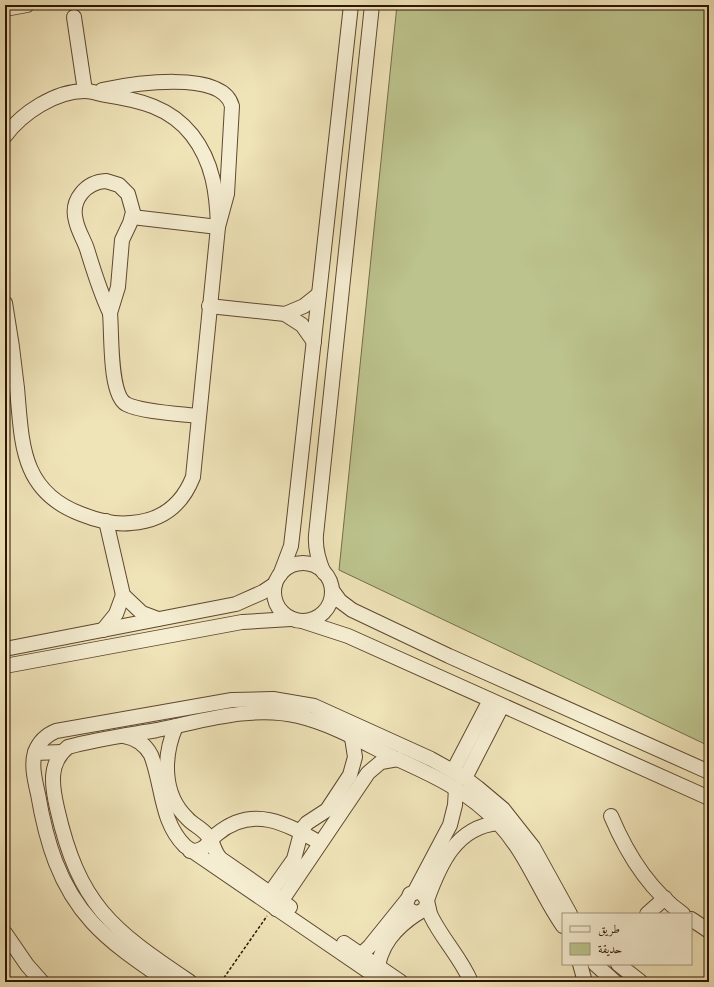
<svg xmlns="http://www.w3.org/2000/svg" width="714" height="987" viewBox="0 0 714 987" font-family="'Libre Bodoni',Amiri,serif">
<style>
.green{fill:#bcc38d;stroke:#756c47}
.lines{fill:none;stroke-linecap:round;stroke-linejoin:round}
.minor-casing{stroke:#5e482f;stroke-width:16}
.path{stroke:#2e1401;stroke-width:1.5;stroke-dasharray:3 2;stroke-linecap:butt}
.minor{stroke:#f5edd1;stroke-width:14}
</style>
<rect width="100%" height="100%" fill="#efe3b8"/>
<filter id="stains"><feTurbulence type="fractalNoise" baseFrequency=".005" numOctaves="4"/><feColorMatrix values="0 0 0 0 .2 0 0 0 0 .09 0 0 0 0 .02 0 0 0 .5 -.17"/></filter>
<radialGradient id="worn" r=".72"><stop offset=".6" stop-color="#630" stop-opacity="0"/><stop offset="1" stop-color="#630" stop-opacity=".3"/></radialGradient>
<path class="green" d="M397,5h312v741l-370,-176z"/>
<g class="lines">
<g class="minor-casing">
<g id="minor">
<path d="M5,9l22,-4"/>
<path d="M74,17l11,74"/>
<path d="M102,90c29,-6 120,-21 130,16l-5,88 -9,33 -86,-10"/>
<path d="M5,136c17,-23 50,-45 80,-45 7,0 14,3 21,4 33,5 64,12 86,40 21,27 25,58 26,92l-25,250c-11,28 -31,44 -62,46 -17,2 -35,-3 -50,-9 -61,-23 -59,-72 -64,-126 -3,-29 -7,-57 -12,-85"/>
<path d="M106,181l13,4 9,9 5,18 -3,11 -8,17 -4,47 -8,26c-10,-21 -16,-41 -23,-64 -3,-9 -9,-18 -11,-28 -6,-21 10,-39 30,-40z"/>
<path d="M209,306l76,8 17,11 12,17"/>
<path d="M110,313c2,20 -1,81 16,91 15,8 54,10 72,12"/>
<path d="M285,314l19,-8 15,-12"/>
<path d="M106,521l17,74 19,18 16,6"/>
<circle cx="303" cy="592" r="29"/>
<path d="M324,573c-6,-13 -9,-24 -8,-38l56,-530"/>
<path d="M280,575l11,-29 2,-17 58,-524"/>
<path d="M332,590l8,11 12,9 97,46 260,116"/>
<path d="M302,621l46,15 361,162"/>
<path d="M103,630l13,-16 7,-19"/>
<path d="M5,649l231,-45 27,-12 12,-8"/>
<path d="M5,666l237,-44 49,-3"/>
<path d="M176,726c-13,30 -14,68 11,92 6,7 15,10 21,18 6,7 6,17 13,23l69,48"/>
<path d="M124,736c12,2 21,8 27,19 12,31 9,66 34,91l199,136"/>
<path d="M35,753l27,-1"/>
<path d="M453,771l37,-71"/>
<path d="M465,778l37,-72"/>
<path d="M611,816c16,38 38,74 72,98"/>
<path d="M190,851c15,1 18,-9 27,-17 36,-30 70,-10 103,9"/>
<path d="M414,893l36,-68 5,-20 1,-17"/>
<path d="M265,900l29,-41 8,-30 5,-6 20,-13 23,-35 5,-18 -3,-19"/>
<path d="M427,900c13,-36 29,-73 71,-77"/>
<path d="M427,903l-2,6 -7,4 -8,-2 -4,-7 4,-10c5,-2 11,-3 14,2 5,5 4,14 7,20 11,23 30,42 40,66"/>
<path d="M276,909l92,-136 13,-11 17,-3"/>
<path d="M647,914l18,-16"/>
<path d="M691,919l18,12"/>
<path d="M5,933l22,32 15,17"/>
<path d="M344,943l57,39"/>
<path d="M355,960l15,-14 37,-46"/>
<path d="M580,964l5,18"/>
<path d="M595,964l20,18"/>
<path d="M618,964l23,18"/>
<path d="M377,974c2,-28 18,-46 41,-61"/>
<path d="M168,982c-26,-18 -54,-36 -76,-60 -33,-36 -46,-81 -54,-128 -3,-13 -7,-29 -3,-42 4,-10 11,-17 21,-21l176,-31 41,-1 41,7 117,53 34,19 13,10 25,21 30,38 37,67"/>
<path d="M190,982c-79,-53 -111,-77 -133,-174 -5,-22 -9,-45 11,-61 29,-8 60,-12 89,-17 46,-9 94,-25 141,-14 34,8 66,27 97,42 38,17 75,34 104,66 28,30 41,69 64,102"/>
</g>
</g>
<path class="path" d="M221,982l46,-66"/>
<use href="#minor" class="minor"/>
</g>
<rect width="714" height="987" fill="none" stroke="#efe3b8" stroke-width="20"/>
<rect x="6" y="6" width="702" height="975" fill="none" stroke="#2e1401" stroke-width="2"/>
<rect x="10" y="10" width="694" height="967" fill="none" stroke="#2e1401"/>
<rect x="562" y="913" width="130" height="52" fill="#f5edd1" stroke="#a5967e"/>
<rect x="570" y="926" width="20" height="6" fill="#f5edd1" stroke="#a5967e"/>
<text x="598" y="933" font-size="12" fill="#2e1401">طريق</text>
<rect x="570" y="943" width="20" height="12" fill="#bcc38d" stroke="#a5967e"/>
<text x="598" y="953" font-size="12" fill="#2e1401">حديقة</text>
<rect width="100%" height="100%" filter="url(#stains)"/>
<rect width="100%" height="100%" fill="url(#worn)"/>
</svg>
